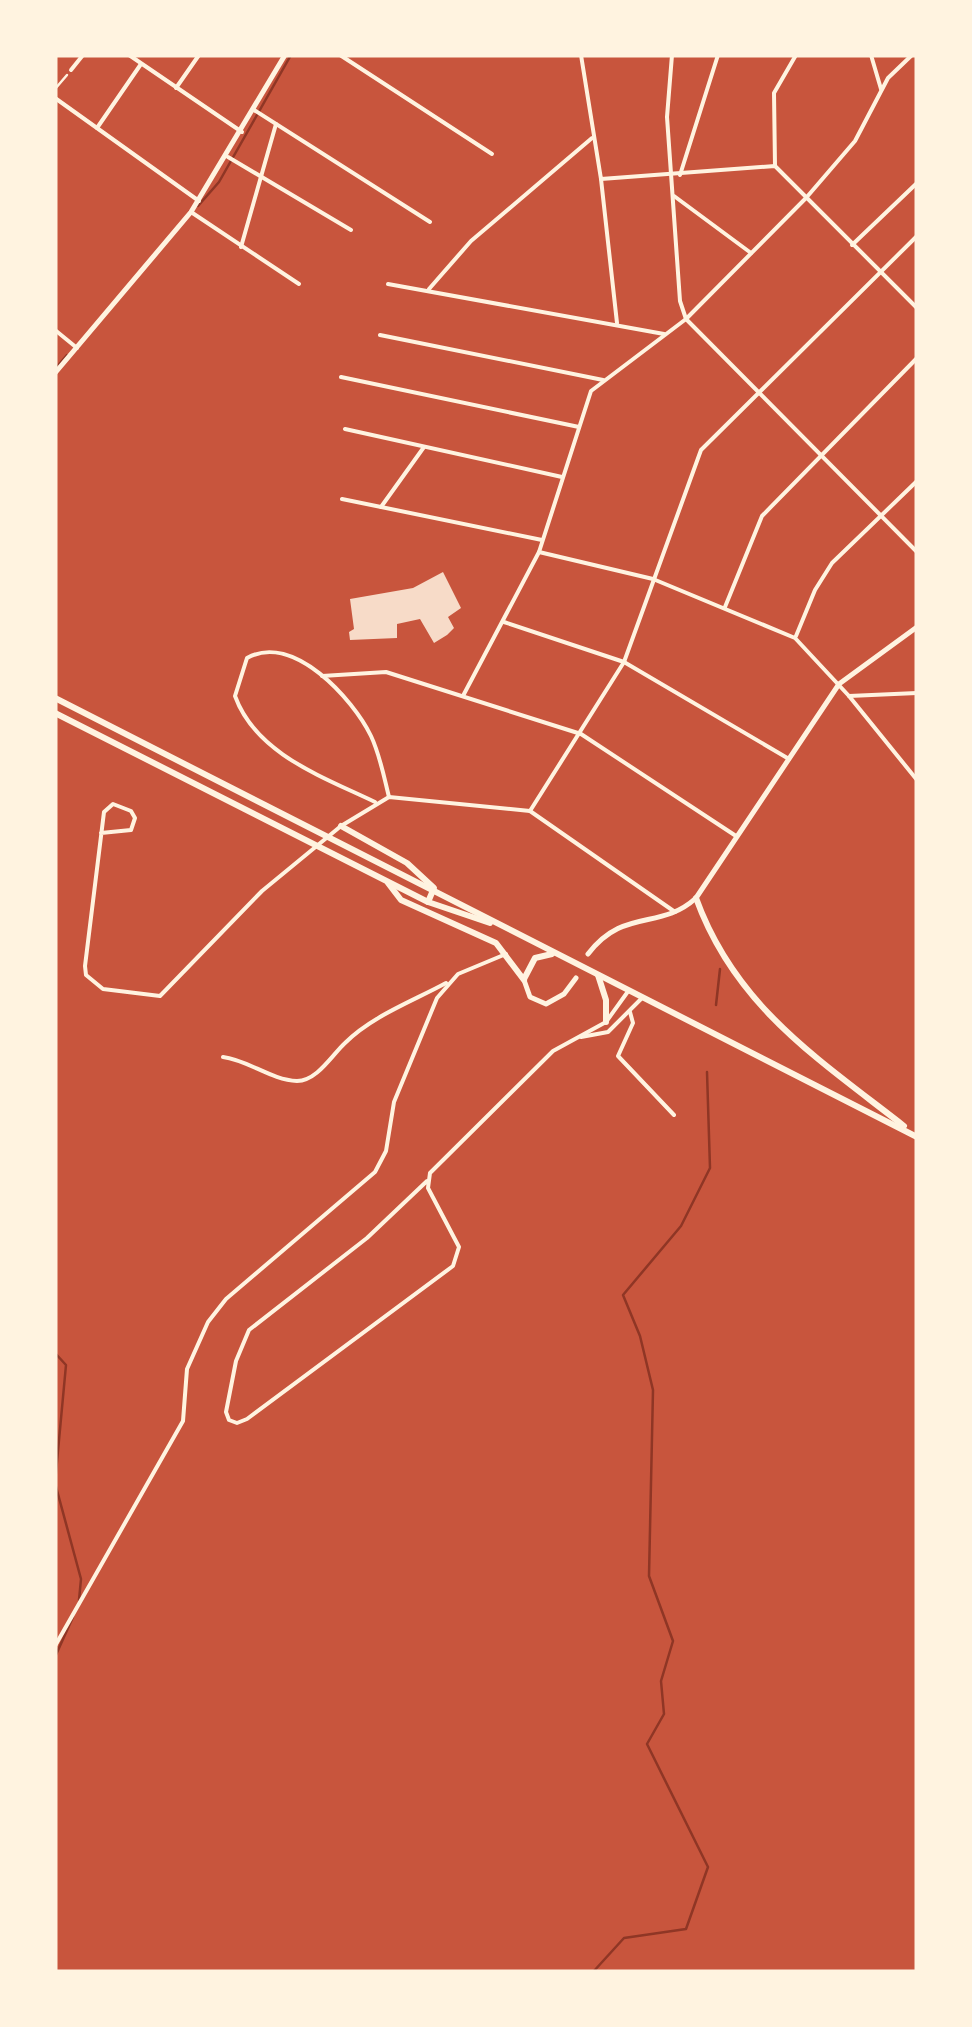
<svg xmlns="http://www.w3.org/2000/svg" width="972" height="2027" viewBox="0 0 972 2027" font-family="'PT Sans Narrow',sans-serif">
<style>
.lines{fill:none;stroke-linecap:round;stroke-linejoin:round}
.stream{stroke:#8f3625;stroke-width:2.5}
.building{fill:#f7dbc8}
.path{stroke:#fff3e0;stroke-width:2.5}
.minor{stroke:#fff3e0;stroke-width:4}
.tertiary{stroke:#fff3e0;stroke-width:5}
.primary{stroke:#fff3e0;stroke-width:6}
</style>
<rect width="100%" height="100%" fill="#c8553d"/>
<g class="lines">
<g class="stream">
<path d="M198,206l21,-24 72,-127"/>
<path d="M55,369l12,-14"/>
<path d="M716,1005l4,-36"/>
<path d="M55,1353l11,12 -11,118 26,96 -2,21"/>
<path d="M55,1657l18,-40"/>
<path d="M593,1972l31,-34 62,-9 22,-62 -61,-123 17,-30 -3,-33 12,-40 -24,-65 4,-186 -13,-54 -17,-41 58,-69 29,-58 -3,-96"/>
</g>
</g>
<path class="building" d="M443,572l18,36 -13,9 6,11 -7,7 -13,8 -14,-24 -23,5v14l-47,2 -1,-8 5,-3 -4,-30 63,-11z"/>
<g class="lines">
<path class="path" d="M55,89l12,-14"/>
<g class="minor">
<path d="M129,55l113,77"/>
<path d="M340,55l152,99"/>
<path d="M581,55l20,124 174,-13 142,142"/>
<path d="M672,55l-5,62 13,184 6,18 231,233"/>
<path d="M871,55l10,34"/>
<path d="M71,70l12,-15"/>
<path d="M176,88l23,-33"/>
<path d="M55,98l144,103"/>
<path d="M254,110l176,112"/>
<path d="M97,128l44,-64"/>
<path d="M228,157l123,73"/>
<path d="M775,166l-1,-73 22,-38"/>
<path d="M680,175l38,-120"/>
<path d="M601,179l16,144"/>
<path d="M674,196l77,57"/>
<path d="M191,212l108,72"/>
<path d="M852,245l65,-62"/>
<path d="M241,247l35,-123"/>
<path d="M388,284l276,50"/>
<path d="M429,289l42,-48 121,-103"/>
<path d="M55,330l22,18"/>
<path d="M380,335l223,45"/>
<path d="M341,377l238,50"/>
<path d="M345,429l217,48"/>
<path d="M342,499l200,41"/>
<path d="M381,507l43,-60"/>
<path d="M539,552l114,27 142,59 54,58 68,84"/>
<path d="M725,607l37,-91 155,-158"/>
<path d="M504,622l120,40 165,97"/>
<path d="M796,636l19,-46 17,-27 85,-82"/>
<path d="M322,676l64,-4 195,62 155,102"/>
<path d="M464,694l75,-142 52,-161 95,-72 120,-121 49,-57 33,-63 24,-23"/>
<path d="M849,696l68,-3"/>
<path d="M375,802c-52,-25 -119,-48 -140,-106l12,-38c46,-26 106,41 124,78 9,19 13,41 18,61"/>
<path d="M530,811l94,-149 77,-212 216,-214"/>
<path d="M101,833l30,-3 4,-12 -4,-7 -18,-7 -9,8 -19,154 1,9 17,14 57,7 102,-105 79,-65 48,-29 141,14 145,101"/>
<path d="M630,1012l3,11 -15,33 56,59"/>
<path d="M581,1037l27,-5 34,-34"/>
<path d="M223,1057c25,3 48,23 74,24 20,0 35,-26 48,-38 27,-27 68,-42 101,-60"/>
<path d="M427,1181l-60,57 -118,92 -13,31 -10,51 3,8 8,3 10,-4 206,-153 6,-19 -31,-59 2,-15 123,-122 53,-29 23,-32"/>
<path d="M55,1646l128,-225 4,-52 21,-47 18,-23 149,-127 11,-21 8,-49 43,-104 21,-24 48,-20"/>
</g>
<g class="tertiary">
<path d="M55,373l136,-161 94,-157"/>
<path d="M588,954c36,-47 72,-23 108,-56l143,-214 78,-57"/>
<path d="M524,980l6,17 16,7 18,-10 12,-16"/>
</g>
<g class="primary">
<path d="M55,698l862,439"/>
<path d="M55,713l373,189 62,21"/>
<path d="M341,826l66,37 27,25 -6,14"/>
<path d="M388,883l13,17 95,43 28,37"/>
<path d="M696,898c39,108 121,160 208,228"/>
<path d="M598,975l8,25v22"/>
<path d="M524,979l11,-21 17,-4"/>
</g>
</g>
<rect width="972" height="2027" fill="none" stroke="#fff3e0" stroke-width="115"/>
</svg>
